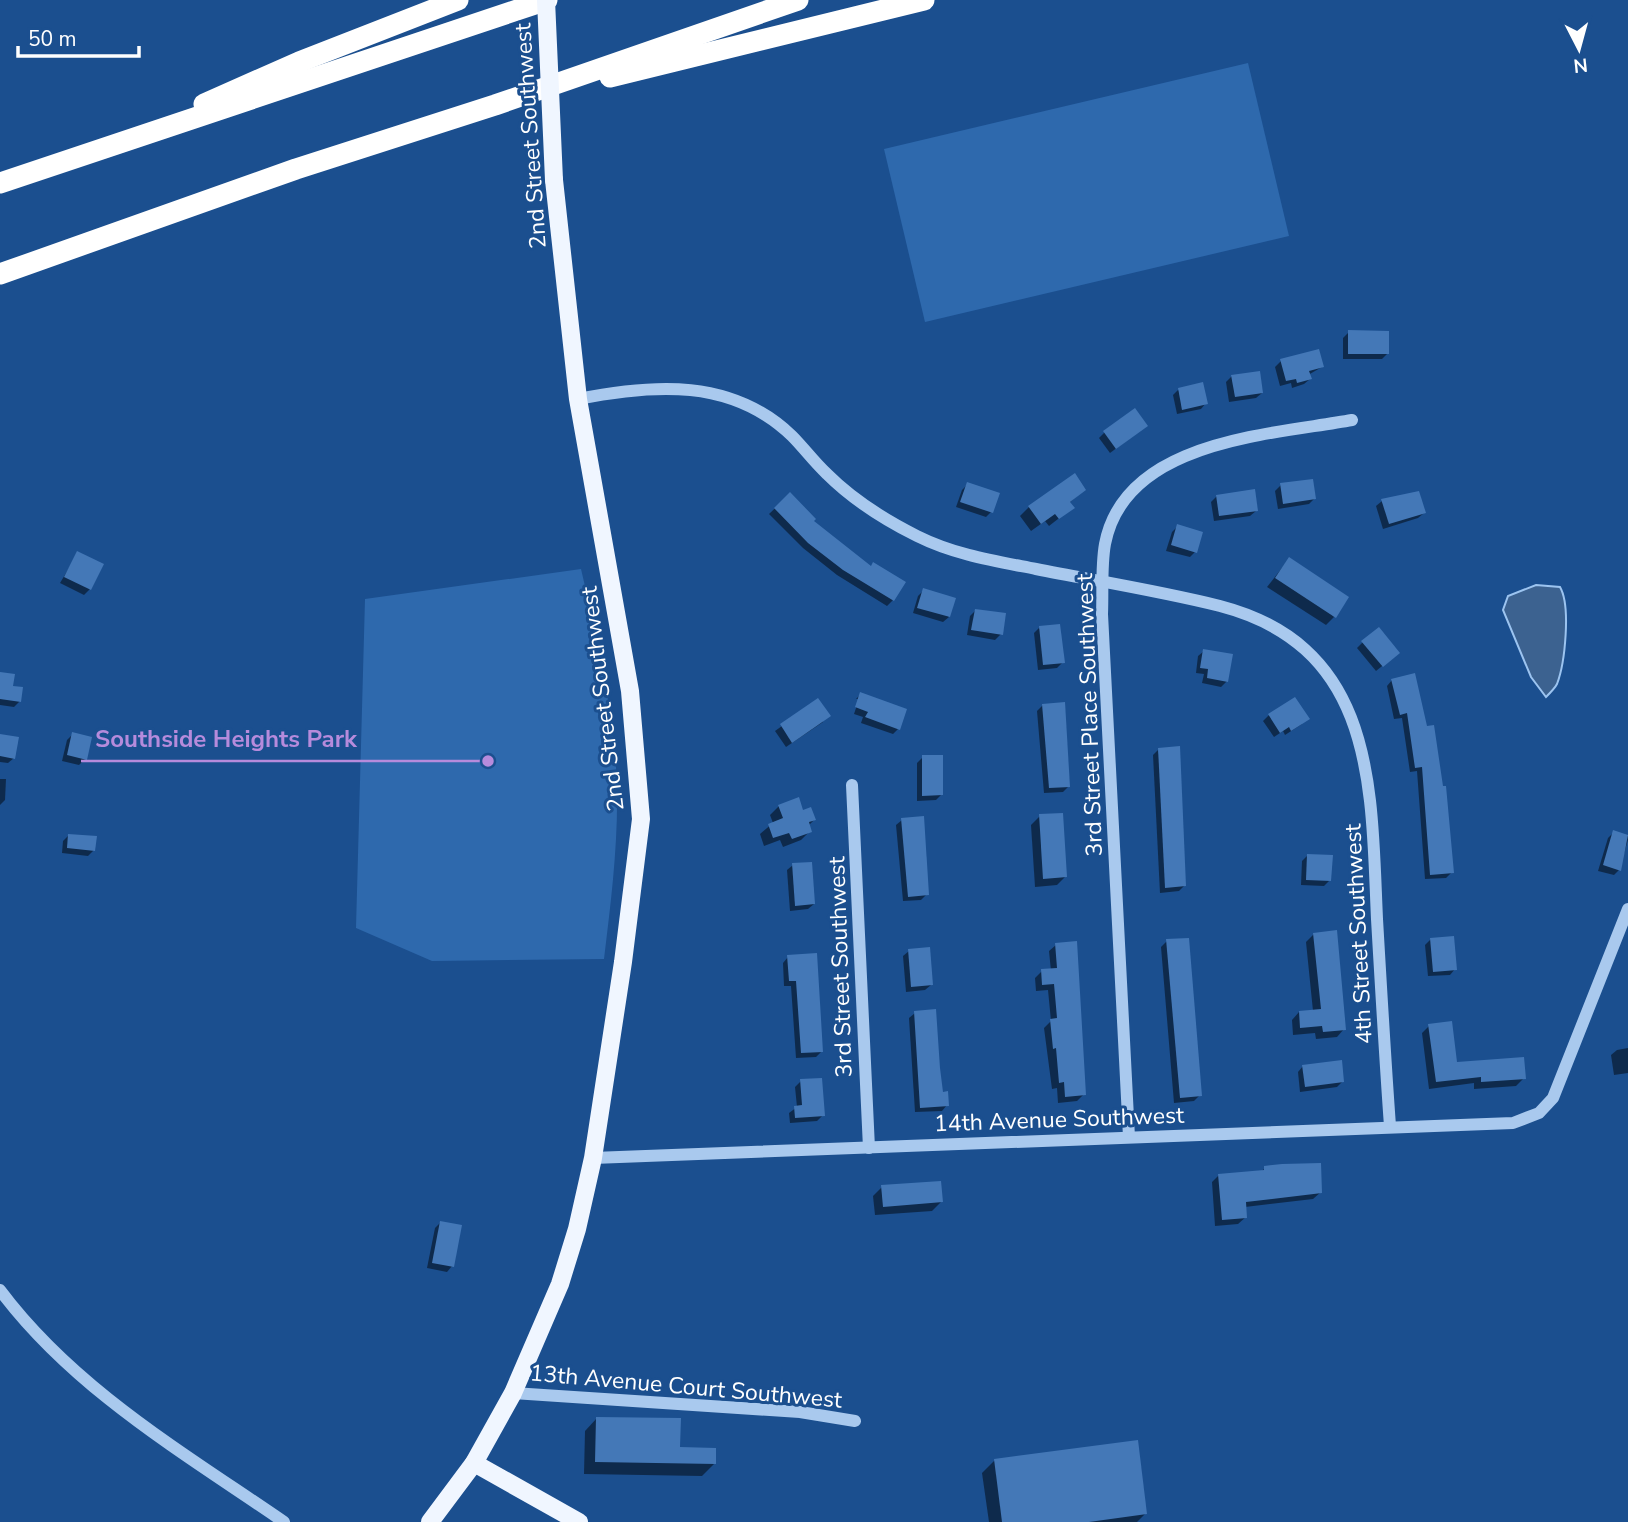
<svg xmlns="http://www.w3.org/2000/svg" width="1628" height="1522" viewBox="0 0 1628 1522" font-family="'Nunito Sans',sans-serif">
<style>
.green{fill:#2e69ad}
.water{fill:#3c6290;stroke:#9cc4f0;stroke-width:2}
.shadow{fill:#0007}
.building{fill:#4478b7}
.lines{fill:none;stroke-linecap:round;stroke-linejoin:round}
.minor{stroke:#a9c9ee;stroke-width:12}
.major{stroke:#f0f6ff;stroke-width:18}
.highway{stroke:#fff;stroke-width:21}
.major-bridge{stroke:#f0f6ff;stroke-width:18}
.labels{text-anchor:middle;stroke-width:6;stroke-linejoin:round;paint-order:stroke}
.street-label{font-size:23px;fill:#fff;stroke:#1b4f8f}
.leader{fill:none;stroke:#b68bdc;stroke-width:2.5}
.callout-dot{fill:#b68bdc;stroke:#1b4f8f;stroke-width:2.5}
.callout-label{font-size:24px;text-anchor:middle;font-weight:bold;fill:#b68bdc;stroke:#1b4f8f;stroke-width:6;stroke-linejoin:round;paint-order:stroke}
</style>
<rect width="100%" height="100%" fill="#1b4f8f"/>
<g class="green">
<path d="M1248,63l41,173 -364,86 -41,-173z"/>
<path d="M581,569c17,73 34,145 36,220 1,57 -6,113 -13,170l-172,2 -76,-33 9,-329z"/>
</g>
<path class="water" d="M1536,585l24,2c11,19 5,76 -3,97 -2,4 -7,9 -11,13l-15,-20 -28,-67 5,-14z"/>
<g class="shadow">
<path d="M1349,332l38,22 -5,5h-39v-21z"/>
<path d="M1281,361l41,6 -14,8 2,4 -6,5 -12,4 -1,-5 -11,3 -5,-19z"/>
<path d="M1232,376l30,17 -6,5 -27,4 -3,-20z"/>
<path d="M1178,390l28,13 -5,6 -24,5 -4,-19z"/>
<path d="M1146,426l-36,27 -11,-15 6,-6z"/>
<path d="M968,484l23,28 -5,5 -30,-10 6,-17z"/>
<path d="M1281,485l33,14 -5,5 -31,5 -3,-18z"/>
<path d="M1084,490l-15,13 3,5 -23,18 -4,-5 -14,10 -11,-15 9,-9z"/>
<path d="M790,494l21,27 82,79 -6,6 -50,-31 -34,-27 -34,-34z"/>
<path d="M1217,496l39,15 -6,5 -36,5 -3,-19z"/>
<path d="M1382,501l42,12 -6,5 -35,11 -7,-23z"/>
<path d="M1178,526l17,26 -5,5 -24,-6 6,-19z"/>
<path d="M78,553l12,36 -6,6 -24,-12z"/>
<path d="M1289,559l45,58 -8,8 -59,-38z"/>
<path d="M924,590l25,27 -6,5 -30,-9 5,-17z"/>
<path d="M975,611l26,23 -6,6 -28,-5 3,-19z"/>
<path d="M1039,628l24,34 -6,6 -19,2 -4,-37z"/>
<path d="M1363,642l29,16 -16,13 -19,-23z"/>
<path d="M1204,651l23,30 -6,6 -19,-4 2,-9 -8,-1 2,-17z"/>
<path d="M0,674l20,27 -6,6 -14,-2z"/>
<path d="M1414,675l38,197 -6,6 -21,1 -8,-108 -7,1 -8,-54 -8,1 -7,-33 5,-6z"/>
<path d="M860,695l38,34 -5,5 -32,-11 2,-6 -9,-3 5,-15h-3z"/>
<path d="M818,700l5,22 -37,25 -11,-16z"/>
<path d="M1043,705l26,81 -6,6 -19,1 -7,-82z"/>
<path d="M1269,715l33,9 -17,11 -2,-4 -9,6 -11,-16z"/>
<path d="M73,734l12,25 -6,6 -17,-4 5,-21z"/>
<path d="M0,735l14,23 -6,5 -8,-1z"/>
<path d="M1158,750l26,136 -5,5 -19,2 -7,-138z"/>
<path d="M923,757l18,38 -5,5 -19,1v-38z"/>
<path d="M0,779h6l-1,21 -5,5z"/>
<path d="M779,806l23,6 12,8 -6,6 2,5 -9,9 -18,7 -3,-7 -16,6 -4,-12 13,-11 -3,-8z"/>
<path d="M1040,816l26,60 -9,9 -22,2 -4,-62z"/>
<path d="M902,820l25,74 -6,6 -18,1 -7,-76z"/>
<path d="M1614,832l14,4v4l-9,30 -5,5 -16,-4 10,-33z"/>
<path d="M69,835l25,15 -6,6 -26,-3 1,-12z"/>
<path d="M1308,855l22,25 -6,6 -23,-1 1,-24z"/>
<path d="M793,865l21,39 -6,5 -18,2 -3,-41z"/>
<path d="M1314,934l30,95 -7,8 -21,2 -1,-6 -22,2 -1,-15 7,-8 14,-1 -7,-69z"/>
<path d="M1431,939l24,30 -5,6 -22,1 -3,-31z"/>
<path d="M1167,941l33,154 -6,6 -20,2 -13,-156z"/>
<path d="M1056,945l28,149 -7,7 -19,2 -1,-15 -5,1 -8,-61 7,-7 -3,-31 -12,1 -1,-13 7,-7h9l-2,-20z"/>
<path d="M909,951l22,34 -6,5 -19,2 -3,-36z"/>
<path d="M788,957l34,94 -6,6 -20,1 -5,-72h-7l-1,-23z"/>
<path d="M915,1013l32,92 -5,6 -27,1 -6,-94z"/>
<path d="M1429,1026l26,38 69,14 -8,8 -42,3v-6l-45,6 -7,-56z"/>
<path d="M1628,1048v25l-14,2 -3,-20 6,-5z"/>
<path d="M1303,1066l39,16 -5,5 -37,5 -2,-20z"/>
<path d="M801,1081l22,34 -6,6 -27,2 -1,-10 8,-6 -2,-20z"/>
<path d="M1265,1168l56,24 -8,7 -68,8 1,10 -8,7 -23,2 -3,-44 7,-7 42,-3z"/>
<path d="M882,1187l59,15 -9,9 -57,4 -2,-19z"/>
<path d="M440,1223l12,43 -5,6 -20,-4 8,-40z"/>
<path d="M597,1418l81,31 36,15 -12,12 -118,-2 1,-43z"/>
<path d="M994,1461l151,53 -8,8h-148l-7,-49z"/>
</g>
<g class="building">
<path d="M1348,330l41,1v23h-41z"/>
<path d="M1319,349l5,18 -15,4 3,8 -15,4 -1,-4 -10,2 -6,-22z"/>
<path d="M1260,371l3,22 -28,4 -4,-22z"/>
<path d="M1203,382l5,22 -26,6 -4,-22z"/>
<path d="M1135,408l13,18 -32,23 -13,-18z"/>
<path d="M1075,473l11,17 -16,12 5,6 -16,11 -4,-5 -14,10 -13,-18z"/>
<path d="M1313,479l3,20 -33,5 -3,-21z"/>
<path d="M967,482l33,11 -7,20 -33,-11z"/>
<path d="M1255,489l3,22 -39,5 -3,-21z"/>
<path d="M1419,491l7,22 -37,11 -8,-25z"/>
<path d="M790,492l26,27 -2,2 57,45 2,-4 33,20 -12,19 -51,-31 -35,-27 -34,-35z"/>
<path d="M1177,524l26,8 -6,21 -26,-8z"/>
<path d="M77,551l27,13 -13,26 -27,-13z"/>
<path d="M1289,557l60,40 -13,21 -61,-40z"/>
<path d="M923,588l33,10 -6,19 -33,-9z"/>
<path d="M975,609l31,4 -3,22 -32,-5z"/>
<path d="M1060,624l5,39 -22,2 -4,-39z"/>
<path d="M1379,627l21,26 -17,14 -22,-26z"/>
<path d="M1203,649l30,5 -5,28 -21,-4 1,-9 -8,-1z"/>
<path d="M0,672l15,2 -2,12 10,1 -2,15 -21,-3z"/>
<path d="M1415,673l12,53 7,-1 9,61h3l8,87 -24,2 -8,-108 -7,1 -8,-55 -7,2 -9,-36z"/>
<path d="M860,692l47,17 -7,21 -35,-13 3,-5 -13,-5z"/>
<path d="M1295,697l15,22 -19,12 -2,-4 -9,6 -12,-19z"/>
<path d="M818,698l13,18 -39,27 -12,-19z"/>
<path d="M1065,702l5,85 -21,1 -7,-84z"/>
<path d="M72,732l20,5 -5,23 -20,-5z"/>
<path d="M0,734l19,3 -4,22 -15,-3z"/>
<path d="M1180,746l6,140 -21,2 -7,-140z"/>
<path d="M922,755h21v40l-21,1z"/>
<path d="M799,797l4,13 8,-3 5,13 -7,2 3,10 -20,7 -3,-6 -16,5 -5,-14 15,-6 -5,-13z"/>
<path d="M1063,813l4,64 -24,2 -4,-65z"/>
<path d="M924,816l5,79 -21,2 -7,-79z"/>
<path d="M1613,830l15,5 -7,36 -18,-6z"/>
<path d="M68,834l29,2 -2,15 -28,-3z"/>
<path d="M1307,854l26,1 -2,26 -25,-1z"/>
<path d="M812,862l3,42 -20,2 -3,-43z"/>
<path d="M1337,930l9,100 -23,2 -1,-6 -22,2 -1,-17 22,-2 -8,-76z"/>
<path d="M1454,936l3,34 -24,2 -3,-34z"/>
<path d="M1189,938l13,158 -22,2 -14,-159z"/>
<path d="M1077,941l9,154 -21,2 -1,-15 -5,1 -3,-35 -3,1 -3,-30 7,-1 -3,-34 -12,1 -1,-16 16,-1 -2,-25z"/>
<path d="M930,947l3,38 -22,2 -3,-38z"/>
<path d="M817,953l6,99 -22,1 -5,-72h-7l-2,-26z"/>
<path d="M936,1009l4,59 3,24 5,-1 1,15 -29,2 -6,-97z"/>
<path d="M1452,1021l5,41 67,-5 2,22 -45,3v-5l-45,5 -8,-58z"/>
<path d="M1342,1060l2,22 -39,5 -3,-22z"/>
<path d="M822,1078l3,38 -30,2 -1,-12 8,-1 -2,-26z"/>
<path d="M1321,1163l1,30 -76,9 1,16 -25,2 -4,-46 46,-4v-4l18,-2z"/>
<path d="M941,1181l2,21 -60,5 -2,-22z"/>
<path d="M440,1221l22,4 -8,42 -22,-4z"/>
<path d="M596,1417l85,1 -1,29 36,1v16l-121,-2z"/>
<path d="M1138,1440l9,74 -58,8h-87l-8,-63z"/>
</g>
<g class="lines">
<g class="minor">
<path d="M578,399c75,-15 154,-21 214,37 12,12 22,26 35,38 26,26 58,46 90,62 38,19 78,25 119,33 61,12 124,22 184,37 157,41 151,183 157,313 4,69 8,138 13,207"/>
<path d="M852,785l17,363"/>
<path d="M1129,1137l-27,-523c1,-23 -1,-48 3,-70 20,-104 165,-109 247,-124"/>
<path d="M593,1158l920,-35 26,-10 14,-15 75,-189"/>
<path d="M0,1290c74,99 184,163 284,232"/>
<path d="M513,1393l287,19 55,9"/>
</g>
<g class="major">
<path d="M474,1463l105,59"/>
<path d="M430,1522l44,-59 39,-70 47,-109 17,-55 16,-71 30,-196 18,-143 -11,-128 -52,-292 -24,-219"/>
</g>
<g class="highway">
<path d="M610,77l314,-77"/>
<path d="M204,104l95,-42 159,-62"/>
<path d="M0,183l547,-183"/>
<path d="M0,274l296,-105 199,-64 303,-105"/>
</g>
<path class="major-bridge" d="M546,0l8,180"/>
</g>
<g class="labels">
<g class="street-label">
<text transform="translate(530 136) rotate(-94)" y="8">2nd Street Southwest</text>
<text transform="translate(602 699) rotate(-97)" y="8">2nd Street Southwest</text>
<text transform="translate(1089 715) rotate(-92)" y="8">3rd Street Place Southwest</text>
<text transform="translate(1358 934) rotate(-93)" y="8">4th Street Southwest</text>
<text transform="translate(840 967) rotate(-92)" y="8">3rd Street Southwest</text>
<text transform="translate(1059 1119) rotate(-2)" y="8">14th Avenue Southwest</text>
<text transform="translate(686 1386) rotate(5)" y="8">13th Avenue Court Southwest</text>
</g>
</g>
<path class="leader" d="M488 761L371 761H81"/>
<circle class="callout-dot" cx="488" cy="761" r="7"/>
<g class="callout-label">
<text x="226" y="747">Southside Heights Park</text>
</g>
<g transform="translate(1579 49) rotate(174)" stroke="#1b4f8f" stroke-width="5" paint-order="stroke">
<path d="M0-5L12 26L0 18L-12 26Z" fill="#ffffff"/>
<text y="-10" font-size="19" font-weight="bold" text-anchor="middle" fill="#ffffff">N</text>
</g>
<path d="M18 46v10h121v-10" fill="none" stroke="#ffffff" stroke-width="3.5"/>
<text x="28" y="46" font-size="21" fill="#ffffff" stroke="#1b4f8f" stroke-width="5" paint-order="stroke">50 m</text>
</svg>
